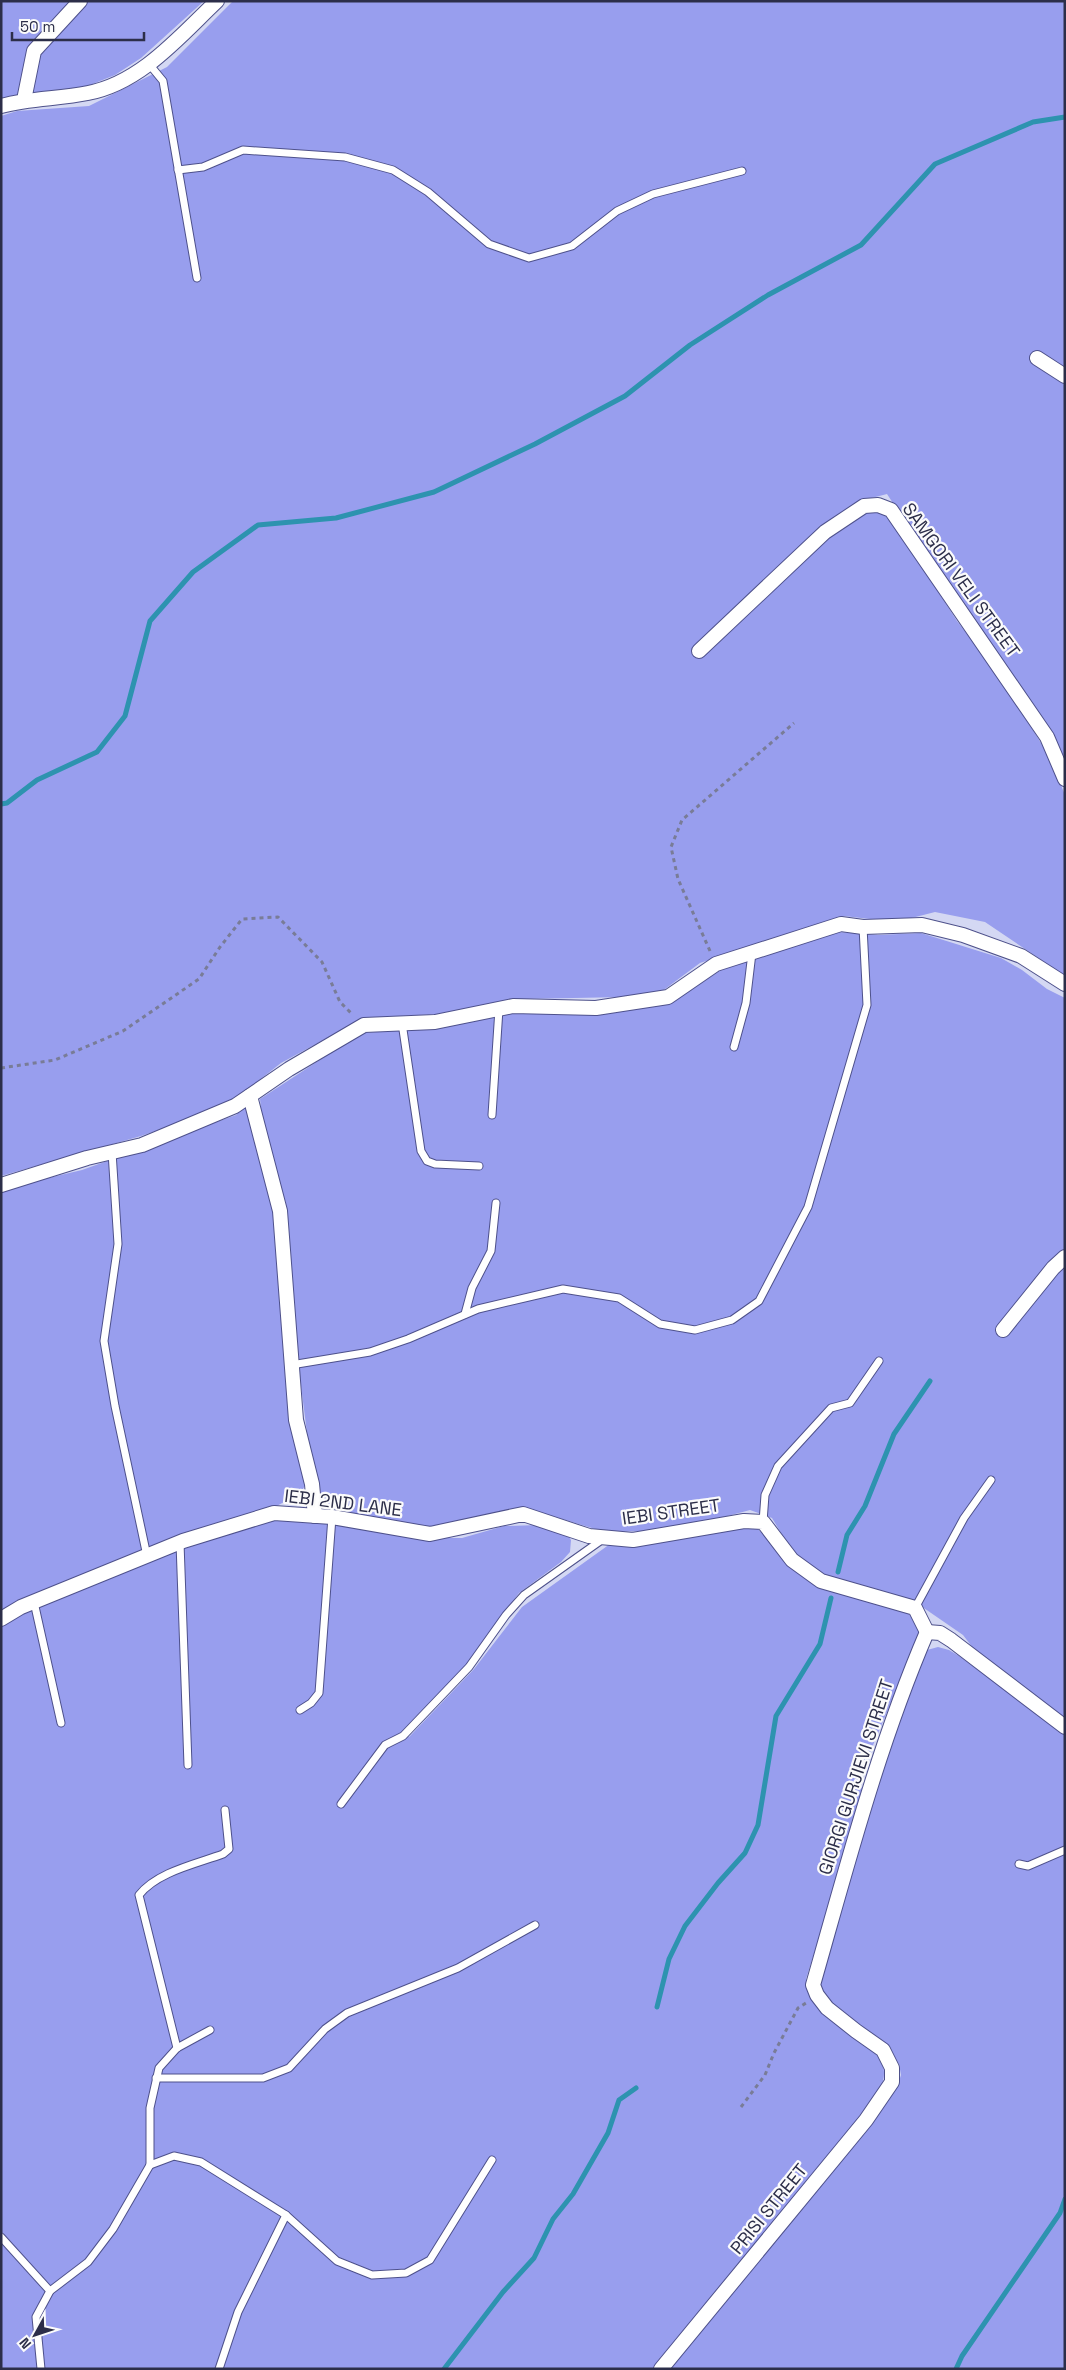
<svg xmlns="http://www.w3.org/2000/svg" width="1066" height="2370" viewBox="0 0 1066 2370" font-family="'Space Grotesk',sans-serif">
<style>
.green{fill:#989eee}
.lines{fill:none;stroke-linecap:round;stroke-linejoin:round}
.stream{stroke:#2d93af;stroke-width:5}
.service-casing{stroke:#4e518b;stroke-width:9}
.minor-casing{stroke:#4e518b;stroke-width:16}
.path{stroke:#797c97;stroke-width:3;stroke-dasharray:4 4;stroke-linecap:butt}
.service{stroke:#fff;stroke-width:7}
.minor{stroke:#fff;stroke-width:14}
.labels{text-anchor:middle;stroke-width:4.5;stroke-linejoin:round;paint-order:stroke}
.street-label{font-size:18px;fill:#2c2e49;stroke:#fbfbfb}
</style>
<rect width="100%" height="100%" fill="#d4d8f3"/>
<g class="green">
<path d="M1,1h203l-63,57 -26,17 -30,12 -52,6 -32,6z"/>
<path d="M233,1h832v368l-29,-19 -6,12 35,23v382c-24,-53 -58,-100 -91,-146 -30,-42 -59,-84 -87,-127l-27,7 -46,32 11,5 45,-27 12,1 13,13 62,96 38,49 21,32 34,56 15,37v181l-80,-54 -50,-10 -39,10 -52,-6 -144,47 -39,29 -36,5 -103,2 -66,14 -92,5 -83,45 -47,37 -47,20 -46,16 -140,40v-1060l16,-5 72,-5 78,-39z"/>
<path d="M839,932l39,3 43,-2 80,25 21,12 25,19 18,9v722l-86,-64 -16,-21 -45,-31 -97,-31 -28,-20 -21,-35 -22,-8 -45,12 -60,9 -40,1 -79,-24 -92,19 -98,-15 -13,-9 -15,-62 -12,-95 -10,-143 -22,-68 -4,-36 101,-66 79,-5 71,-14h87l75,-12 48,-32z"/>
<path d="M248,1103l28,113 31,267 -7,10 -25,14 -235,85 -39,22v-425l81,-19 154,-55z"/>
<path d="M276,1517l155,21h31l42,-12 35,-1 26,6 6,9 -1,12 -9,10 -42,31 -52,71 -64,66 6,7 65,-68 48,-62 88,-63 124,-18 23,2 48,49 104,37 7,8 4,12 -63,149 8,8 -59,188c1,5 1,11 3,16 12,28 77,45 75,79 0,7 -4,16 -6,23l-223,272h-654v-744l22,-13 160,-65z"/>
<path d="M938,1647l11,3 10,6 106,77v113l-36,16v8l36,-16v515h-400l165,-196 67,-86 4,-12 -2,-11 -14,-18 -56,-41 -12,-15c33,-115 64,-230 110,-340z"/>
</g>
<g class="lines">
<g class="stream">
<path d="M1,804l6,-1 30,-23 60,-28 28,-36 25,-95 43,-49 65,-47 78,-7 98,-26 101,-48 90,-48 65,-51 78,-50 93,-50 74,-81 98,-42 32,-5"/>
<path d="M838,1572l9,-37 18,-29 29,-72 36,-53"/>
<path d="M657,2007l12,-48 16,-33 33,-43 27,-30 13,-28 18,-109 44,-72 11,-46"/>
<path d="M444,2369l59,-77 31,-34 19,-39 20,-25 35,-61 11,-33 17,-12"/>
<path d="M956,2369l6,-13 98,-143 5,-14"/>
</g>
<g class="service-casing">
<g id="service">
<path d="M149,64l14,17 34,197"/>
<path d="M178,170l25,-3 40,-17 102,7 48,13 35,22 61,52 40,14 43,-12 45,-35 36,-17 89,-23"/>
<path d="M402,1023l19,128 6,10 8,3 44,2"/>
<path d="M734,1047l12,-44 6,-50"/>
<path d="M492,1115l7,-106"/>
<path d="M112,1152l6,92 -14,97 11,65 32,150"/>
<path d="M465,1314l7,-26 19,-37 5,-48"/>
<path d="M291,1365l79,-13 38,-13 70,-30 85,-20 56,9 41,26 35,6 37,-10 27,-19 49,-94 59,-202 -4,-78"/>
<path d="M763,1522l2,-27 13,-29 53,-58 19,-5 29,-42"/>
<path d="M180,1543l8,222"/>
<path d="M34,1602l27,121"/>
<path d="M915,1608l49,-90 27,-38"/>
<path d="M300,1710l11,-7 8,-10 13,-176"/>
<path d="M341,1804l44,-59 18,-9 66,-69 37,-52 18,-20 79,-56"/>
<path d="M1019,1864l9,2 37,-16"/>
<path d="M177,2048l-38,-153c18,-23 57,-31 84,-41l6,-5 -4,-39"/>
<path d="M156,2078h107l26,-10 36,-39 22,-16 111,-45 77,-43"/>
<path d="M150,2165l24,-9 27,6 85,53 51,46 35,14 34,-2 24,-13 62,-100"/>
<path d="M1,2237l49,54"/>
<path d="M41,2369l-5,-52 14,-26 38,-29 25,-33 37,-64v-57l9,-40 18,-20 33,-18"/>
<path d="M219,2369l19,-57 48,-97"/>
</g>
</g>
<g class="minor-casing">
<g id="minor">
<path d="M24,100l10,-49 46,-50"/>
<path d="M1,106c29,-8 58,-7 87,-13 53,-10 92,-57 129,-92"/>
<path d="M1037,358l28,18"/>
<path d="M699,651l126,-119 39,-26 14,-1 13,5 156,227 18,42"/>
<path d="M250,1096l30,115 16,209 16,64 3,32"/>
<path d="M1,1185l86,-27 55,-13 93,-39 54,-37 75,-44 71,-3 78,-16 83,2 72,-11 48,-33 125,-40 22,3 59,-2 41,10 58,21 44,28"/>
<path d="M1003,1330l50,-62 12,-11"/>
<path d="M1,1619l20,-12 162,-66 91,-28 58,4 98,17 93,-20 66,22 44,4 111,-19 19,1 29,38 29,21 94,27 12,24"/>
<path d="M927,1632l13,1 11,7 114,87"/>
<path d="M661,2369l205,-249 26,-38v-14l-9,-18 -27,-19 -29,-23 -10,-13 -4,-10c34,-119 65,-239 114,-353"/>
</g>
</g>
<g class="path">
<path d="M710,951l-32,-72 -7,-32 11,-27 112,-97"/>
<path d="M1,1068l54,-8 68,-29 76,-52 21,-32 22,-28 36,-2 44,45 18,40 12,12"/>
<path d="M741,2107l24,-32 9,-22 24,-45 8,-5"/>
</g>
<use href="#service" class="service"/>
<use href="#minor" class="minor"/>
</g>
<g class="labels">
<g class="street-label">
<text transform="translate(961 580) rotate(54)" y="6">SAMGORI VELI STREET</text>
<text transform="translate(343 1503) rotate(7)" y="6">IEBI 2ND LANE</text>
<text transform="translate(671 1512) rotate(-8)" y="6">IEBI STREET</text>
<text transform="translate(856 1777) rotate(-72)" y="6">GIORGI GURJIEVI STREET</text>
<text transform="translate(769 2209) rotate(-51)" y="6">PRISI STREET</text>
</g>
</g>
<rect width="1066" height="2370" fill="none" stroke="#2c2e49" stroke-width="5"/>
<g transform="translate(35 2335) rotate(230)" stroke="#fbfbfb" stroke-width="4" paint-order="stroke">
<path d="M0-4L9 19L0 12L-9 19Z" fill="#2c2e49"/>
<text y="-8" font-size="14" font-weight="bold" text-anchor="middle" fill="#2c2e49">N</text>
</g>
<path d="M12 32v8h132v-8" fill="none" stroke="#2c2e49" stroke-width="2.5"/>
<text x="20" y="32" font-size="15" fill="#2c2e49" stroke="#fbfbfb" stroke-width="4" paint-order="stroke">50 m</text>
</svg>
